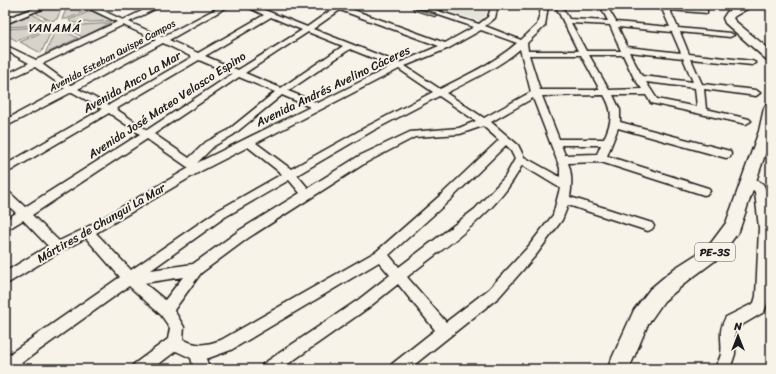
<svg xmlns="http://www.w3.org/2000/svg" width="776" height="374" viewBox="0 0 776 374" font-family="Sriracha,sans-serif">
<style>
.built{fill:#e6e3d9}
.green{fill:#d7d3cb;stroke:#7a7874}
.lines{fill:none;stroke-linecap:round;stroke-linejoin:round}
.minor-casing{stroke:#1c1c1c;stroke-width:3}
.highway-casing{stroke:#1c1c1c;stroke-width:3}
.minor{fill:#f7f3e8;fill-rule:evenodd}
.highway{fill:#f7f3e8;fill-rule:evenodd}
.wall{fill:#a5a39c;stroke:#1c1c1c}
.shaded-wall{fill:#86857f;stroke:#1c1c1c}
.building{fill:#c0beb5;stroke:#1c1c1c}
.labels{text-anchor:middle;stroke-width:4;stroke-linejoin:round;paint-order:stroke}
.far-street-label{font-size:10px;fill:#1c1c1c;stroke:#f7f3e8}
.shield{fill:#f7f3e8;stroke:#5e5c59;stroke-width:1}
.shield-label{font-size:11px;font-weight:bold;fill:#1c1c1c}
.far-quarter-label{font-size:12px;letter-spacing:1px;fill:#1c1c1c;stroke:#f7f3e8}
.street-label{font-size:12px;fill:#1c1c1c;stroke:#f7f3e8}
</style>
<rect width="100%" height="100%" fill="#f7f3e8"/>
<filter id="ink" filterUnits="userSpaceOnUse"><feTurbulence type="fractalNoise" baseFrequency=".025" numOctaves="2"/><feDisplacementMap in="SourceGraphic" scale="8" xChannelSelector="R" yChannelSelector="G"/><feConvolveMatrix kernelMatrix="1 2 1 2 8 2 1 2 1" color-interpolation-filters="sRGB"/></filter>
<g filter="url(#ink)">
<path class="built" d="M425,5h66l-3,7 -8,9z"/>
<g class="green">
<path d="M55,5h8l-6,14 -6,2 -15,-8z"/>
<path d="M68,5h10l10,5 -21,9h-5z"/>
<path d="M91,11l22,10 -42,2 -2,-3z"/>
<path d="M32,14l15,8 -5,3 -37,2v-2z"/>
<path d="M111,23l-29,14 -16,-9 4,-2z"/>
<path d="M40,27l3,3 -26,11 -12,-7v-5z"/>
<path d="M62,30l16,8 -33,16 10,-23z"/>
<path d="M45,31l6,1 -10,21 -21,-11z"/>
</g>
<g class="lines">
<g class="minor-casing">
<g id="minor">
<path d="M42,5h9l-46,19v-5z"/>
<path d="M82,5h9l32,15 31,-15h9l-34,17 33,15 61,-32h8l-62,35 29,13 66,-38 -21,-10h9l55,22 27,-19 -2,-3h14l-1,2 100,36 29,-16 -65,-22h10l60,19 9,-7 4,-12h6l-3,13 -10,8 36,14 16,-15 5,-20h6l-3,21 -18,17 1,8h50l-23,-46h6l8,14 39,2 -8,-16h6l10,17 54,5 -8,-18 -19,-2 -3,-2h29l35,4h3v4l-37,-3 8,18 52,5 4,2 -4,2 -50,-5 9,22 63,7 4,2 -4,2 -61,-6 11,25 54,6 4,3 -4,3 -52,-7 2,20 43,10 2,2 -5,3 -95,-21 -5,-8h-33l7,15v12l106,28 4,1 1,3 -1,3 -4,1 -108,-30 -11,28 101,32 2,3 -2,3 -4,1 -103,-33 -33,1c4,10 4,22 2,34l82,26 2,3 -2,3 -4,2 -80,-26 -6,15 -26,35 -37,42 -90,72h-20l3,-5 43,-34 -37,-46 -30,24 -87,61h-21l3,-5 95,-64 32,-25 -11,-13 -148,88 -25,9 4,10h-16l-3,-11 -15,-7 -24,18h-21l3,-5 34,-25 2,-11 -9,-13 -32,-29 -116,83h-8v-12l115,-80 -34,-39 -25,13 -56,34v-13l43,-26 -25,-26 -18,11v-11l11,-7 -11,-11v-11l4,1 16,15 115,-73 -31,-21 -104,61v-9l97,-56 -30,-17 -67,35v-7l60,-32 -30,-21 -30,14v-6l24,-12 -24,-13v-5l31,15 81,-38zM340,10l99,36 -40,17 -86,-34zM271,17l31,13 -64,40 -33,-14zM571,23l39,2 11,26h-35zM123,25l33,15 -85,45 -29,-21zM618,27l54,5 9,21 -54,-6zM481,30l36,13c-23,20 -50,32 -77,46l-35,-23 44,-18zM308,32l35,14 -62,42 -36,-15zM163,43l29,14 -83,48 -31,-16zM350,49l42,17 -74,37 -30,-12zM520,49l11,43 -47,26 -38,-25c25,-13 52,-25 74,-44zM629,52l54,6 10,24 -51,-6zM529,55h52l19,35h-60zM589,55h34l11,23 8,11 -33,1zM199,60l33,14 -85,56 -31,-21zM399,69l34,23 -65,34 -77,43 -35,-26zM239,77l36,15 -48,39 -21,11 -17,16 -35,-24zM646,82l49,6 2,19 -40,-8zM282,95l28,12 -113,56 17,-17 19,-11zM604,95c10,17 8,26 0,44h-45l-17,-43zM439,96l37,25 -17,7 -49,4 -51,24 -51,32 -11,-13 77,-45zM533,98l27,70v9l-36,-20 -6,-12 -27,-23zM483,126l16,14 -56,53 -66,58 -156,89c-14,5 -25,7 -38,-1l1,-12 -10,-17 27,-37 47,-35 119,-76 48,-25 45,-3zM147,139l42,29 -105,61 -25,12 -27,-26zM506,145l4,4 5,10 -10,18 -30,32 -76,58 -10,-12 62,-56zM561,145h40l-4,9 -32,1zM248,147l34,27 -65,37 -86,59 -35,-37 105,-62zM522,165l38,23 -7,27 -25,32 -39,42 -43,33 -39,-45c41,-33 91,-64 115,-112zM289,180l11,13 -60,37 -47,34 -42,6 74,-53zM183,277l-18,23 -21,-17z"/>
<path d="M749,175l14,9 4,8 4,36 -1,68 -6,16 -29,17v25l-5,15h-16c3,-5 6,-10 7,-15 2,-14 -4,-22 5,-37l28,-14 2,-7 3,-68 -4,-36 -11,-13 1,-3z"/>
</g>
</g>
<g class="highway-casing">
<g id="highway">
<path d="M741,5h13l-19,11 -2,2 2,3 36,30v10l-4,-1 -42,-37 -2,-5 4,-6z"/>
<path d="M771,104v33l-32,94 -19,26 -31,23 -25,21 -16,23 -19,45h-22l27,-59 16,-21 25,-21 33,-21 18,-24 33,-92 5,-23 2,-3z"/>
</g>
</g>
<use href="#minor" class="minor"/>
<use href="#highway" class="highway"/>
</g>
<g class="wall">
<path d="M424,5h25l-7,6z"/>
<path d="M574,5h18l-1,3h-15z"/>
<path d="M413,7l23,6v3l-1,1 -22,-7z"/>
</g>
<path class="shaded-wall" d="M443,5h6l-7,6z"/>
<path class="building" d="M415,6l21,7 -1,1 -22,-7z"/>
</g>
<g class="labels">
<g class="far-street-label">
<text transform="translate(112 55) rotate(-28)" y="4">Avenida Esteban Quispe Campos</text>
</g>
<rect class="shield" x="695" y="243" width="40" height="18" rx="3"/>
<g class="shield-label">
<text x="715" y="256">PE-3S</text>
</g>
<g class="far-quarter-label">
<text x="55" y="32">YANAMÁ</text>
</g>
<g class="street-label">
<text transform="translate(132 82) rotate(-30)" y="4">Avenida Anco La Mar</text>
<text transform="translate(333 86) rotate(-26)" y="4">Avenida Andrés Avelino Cáceres</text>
<text transform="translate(167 105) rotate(-33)" y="4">Avenida José Mateo Velasco Espino</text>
<text transform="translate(101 223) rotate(-30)" y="4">Mártires de Chungui La Mar</text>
</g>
</g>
<rect width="776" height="374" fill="none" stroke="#f7f3e8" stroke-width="20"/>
<rect x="10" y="10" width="756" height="354" fill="none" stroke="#1c1c1c" stroke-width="1.5" filter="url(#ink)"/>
<g transform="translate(738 336)" stroke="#f7f3e8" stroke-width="3" paint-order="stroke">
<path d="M0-3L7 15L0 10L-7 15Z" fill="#1c1c1c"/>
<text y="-6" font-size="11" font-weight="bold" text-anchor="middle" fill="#1c1c1c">N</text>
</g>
</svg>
